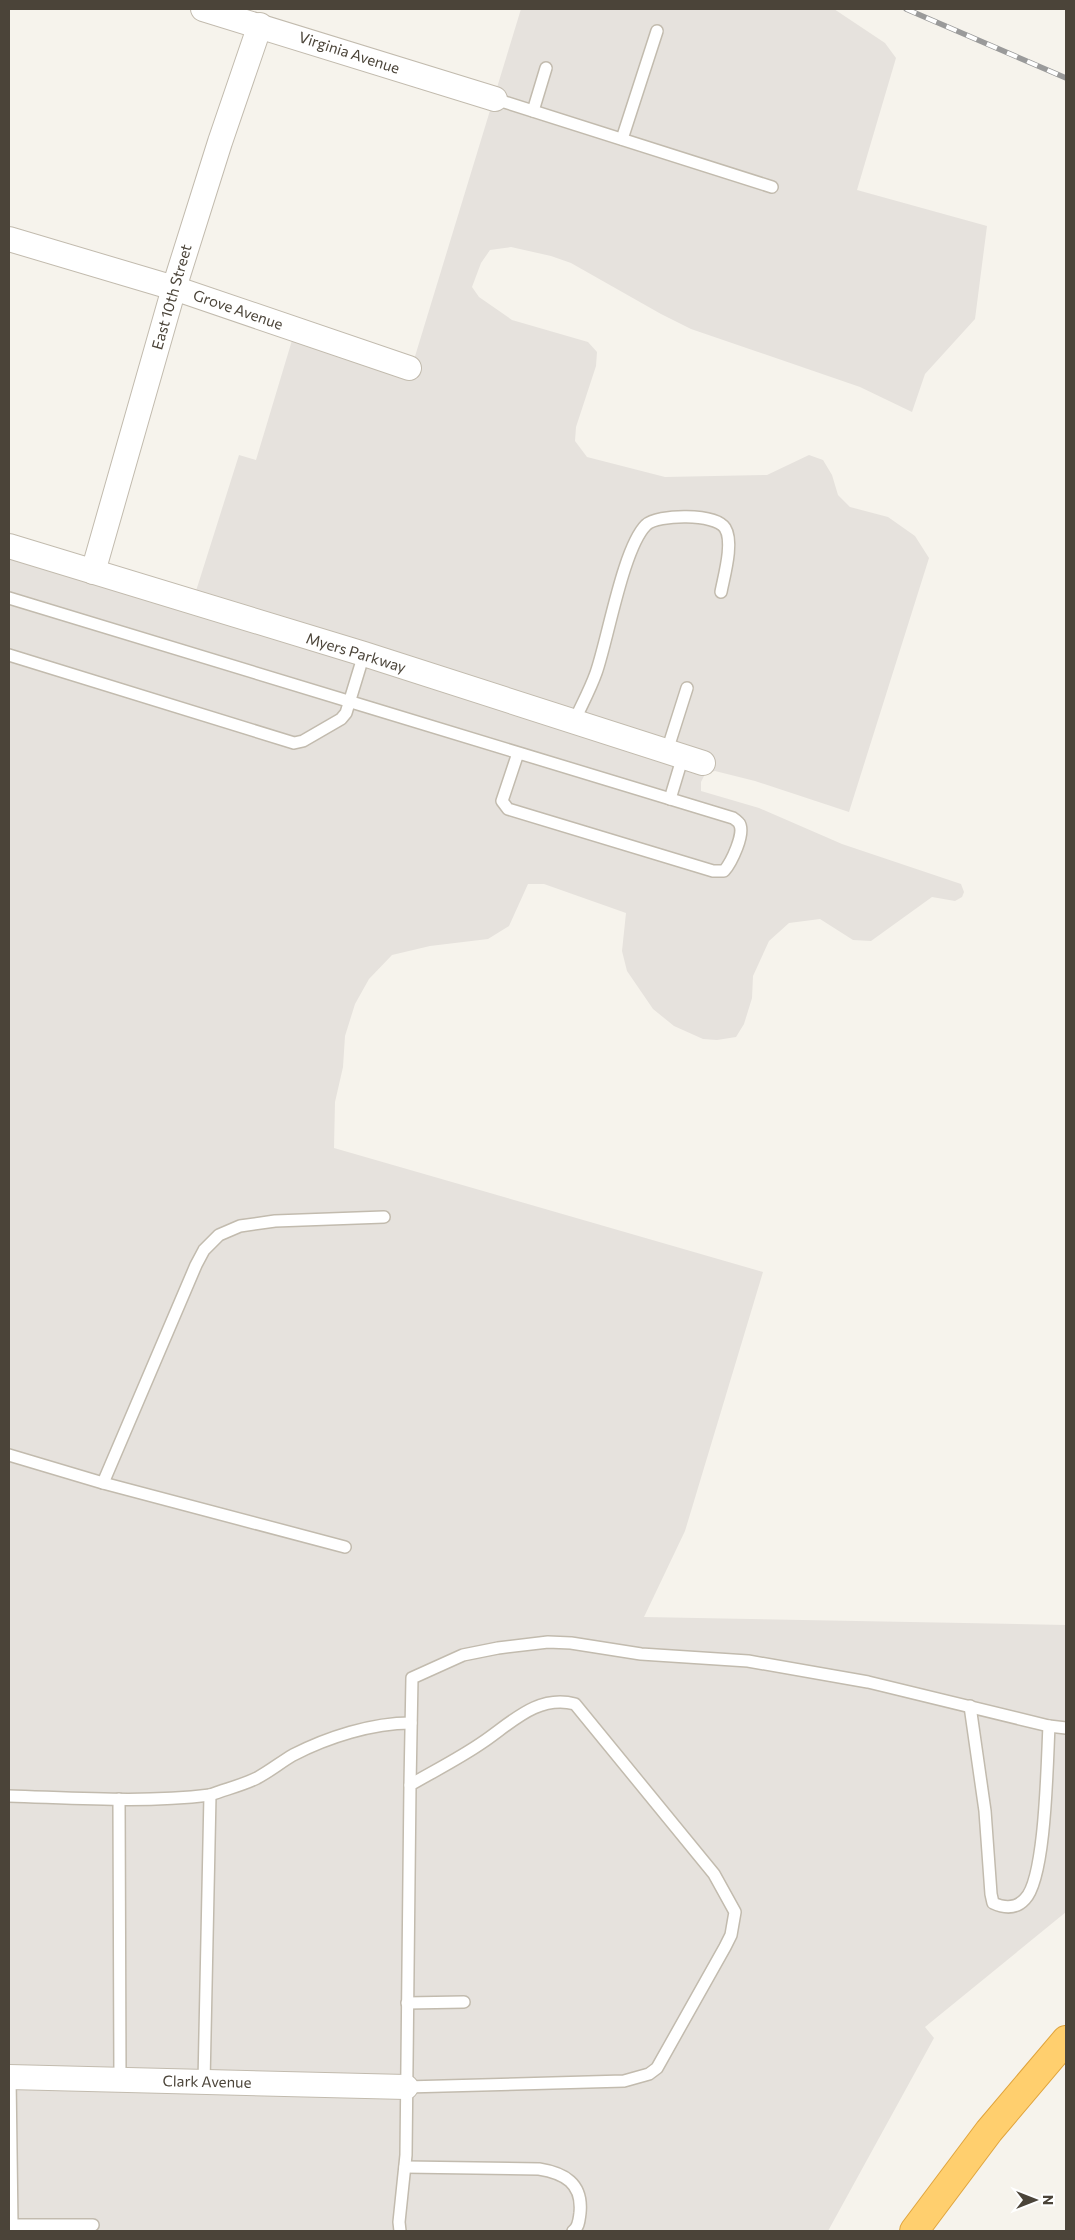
<svg xmlns="http://www.w3.org/2000/svg" width="1075" height="2240" viewBox="0 0 1075 2240" font-family="Commissioner,sans-serif">
<style>
.industrial{fill:#e6e2dd}
.lines{fill:none;stroke-linecap:round;stroke-linejoin:round}
.lane-casing{stroke:#c2bbae;stroke-width:14}
.street-casing{stroke:#c2bbae;stroke-width:26}
.highway-casing{stroke:#e0a43c;stroke-width:30}
.lane{stroke:#fff;stroke-width:11}
.street{stroke:#fff;stroke-width:24}
.highway{stroke:#ffcf6e;stroke-width:28}
.rail-casing{stroke:#9a9a9a;stroke-width:5.5}
.rail{stroke:#fff;stroke-width:4;stroke-dasharray:11;stroke-linecap:butt}
.labels{text-anchor:middle;stroke-width:4;stroke-linejoin:round;paint-order:stroke}
.street-label{font-size:15px;fill:#4b4439;stroke:#fff}
</style>
<rect width="100%" height="100%" fill="#f6f3ec"/>
<path class="industrial" d="M521,9h313l51,34 11,15 -39,132 130,36 -12,93 -50,55 -13,38 -52,-25 -169,-58 -30,-15 -90,-51 -20,-7 -40,-9 -21,3 -9,13 -9,24 7,10 33,23 76,22 9,10 -1,14 -20,61 -1,14 12,16 78,20 102,-2 42,-20 14,5 9,15 6,20 12,12 38,10 27,19 14,22 -80,254 -94,-31 -40,-10 -10,3 -4,8v9l58,17 83,36 119,40 3,8 -2,5 -7,4 -23,-4 -61,44 -18,-1 -33,-21 -31,4 -20,18 -16,35 -1,22 -8,26 -8,13 -19,3 -14,-1 -29,-13 -21,-17 -26,-38 -5,-20 4,-38 -82,-29h-16l-19,42 -21,13 -58,7 -38,9 -23,24 -14,25 -10,32 -2,31 -8,35 -1,46 429,124 -78,259 -41,86 422,8v287l-141,115 9,11 -106,193h-819v-1698l187,58 43,-136 17,5 37,-123 116,39z"/>
<g class="lines">
<g class="lane-casing">
<g id="lane">
<path d="M495,99l277,88"/>
<path d="M533,111l13,-43"/>
<path d="M622,139l35,-108"/>
<path d="M9,598c241,73 483,147 724,220 0,0 6,4 6,5 7,10 -8,40 -15,48h-11l-205,-62 -6,-8 16,-48"/>
<path d="M9,655l285,88 9,-2 38,-22 5,-6 18,-59"/>
<path d="M574,722c7,-16 16,-32 22,-49 12,-34 27,-125 50,-148 12,-11 69,-12 79,3 9,14 -1,48 -4,64"/>
<path d="M667,751l20,-63"/>
<path d="M670,799l13,-43"/>
<path d="M9,1455l94,28 242,64"/>
<path d="M103,1483l93,-218 8,-15 15,-15 21,-9 35,-5 109,-4"/>
<path d="M970,1706l15,105 6,83 2,9c11,5 23,6 32,-4 21,-21 22,-138 24,-173"/>
<path d="M410,1785l2,-107 51,-23 35,-7 50,-6 23,1 70,11 107,7 120,21 181,44 17,2"/>
<path d="M9,1796c67,2 135,7 201,-1"/>
<path d="M119,1799l1,281"/>
<path d="M407,2003l57,-1"/>
<path d="M10,2077l2,148"/>
<path d="M204,2082l6,-287c16,-6 33,-10 47,-17 13,-7 24,-16 36,-23 35,-18 79,-32 118,-32"/>
<path d="M405,2167l134,2c25,4 44,14 41,44 -1,7 -1,14 -7,18"/>
<path d="M9,2225h84"/>
<path d="M400,2231l-1,-9 7,-67 4,-370c24,-14 50,-27 73,-43 28,-19 55,-48 92,-38l139,170 21,38 -4,23 -6,12 -68,121 -8,6 -25,7 -218,6"/>
</g>
</g>
<g class="street-casing">
<g id="street">
<path d="M203,9l292,90"/>
<path d="M9,239l165,49 235,80"/>
<path d="M9,546l355,108 339,109"/>
<path d="M93,572l81,-284 46,-146 40,-117"/>
<path d="M9,2077l397,10"/>
</g>
</g>
<g class="highway-casing">
<path id="highway" d="M914,2231l75,-100 77,-91"/>
</g>
<use href="#lane" class="lane"/>
<use href="#street" class="street"/>
<use href="#highway" class="highway"/>
<g class="rail-casing">
<path id="rail" d="M906,9l160,69"/>
</g>
<use href="#rail" class="rail"/>
</g>
<g class="labels">
<g class="street-label">
<text transform="translate(349 53) rotate(18)" y="5">Virginia Avenue</text>
<text transform="translate(172 297) rotate(-74)" y="5">East 10th Street</text>
<text transform="translate(238 310) rotate(19)" y="5">Grove Avenue</text>
<text transform="translate(356 653) rotate(17)" y="5">Myers Parkway</text>
<text transform="translate(207 2082) rotate(1)" y="5">Clark Avenue</text>
</g>
</g>
<rect width="1075" height="2240" fill="none" stroke="#4b4439" stroke-width="20"/>
<g transform="translate(1035 2200) rotate(90)" stroke="#ffffff" stroke-width="4" paint-order="stroke">
<path d="M0-4L9 19L0 12L-9 19Z" fill="#4b4439"/>
<text y="-8" font-size="14" font-weight="bold" text-anchor="middle" fill="#4b4439">N</text>
</g>
</svg>
